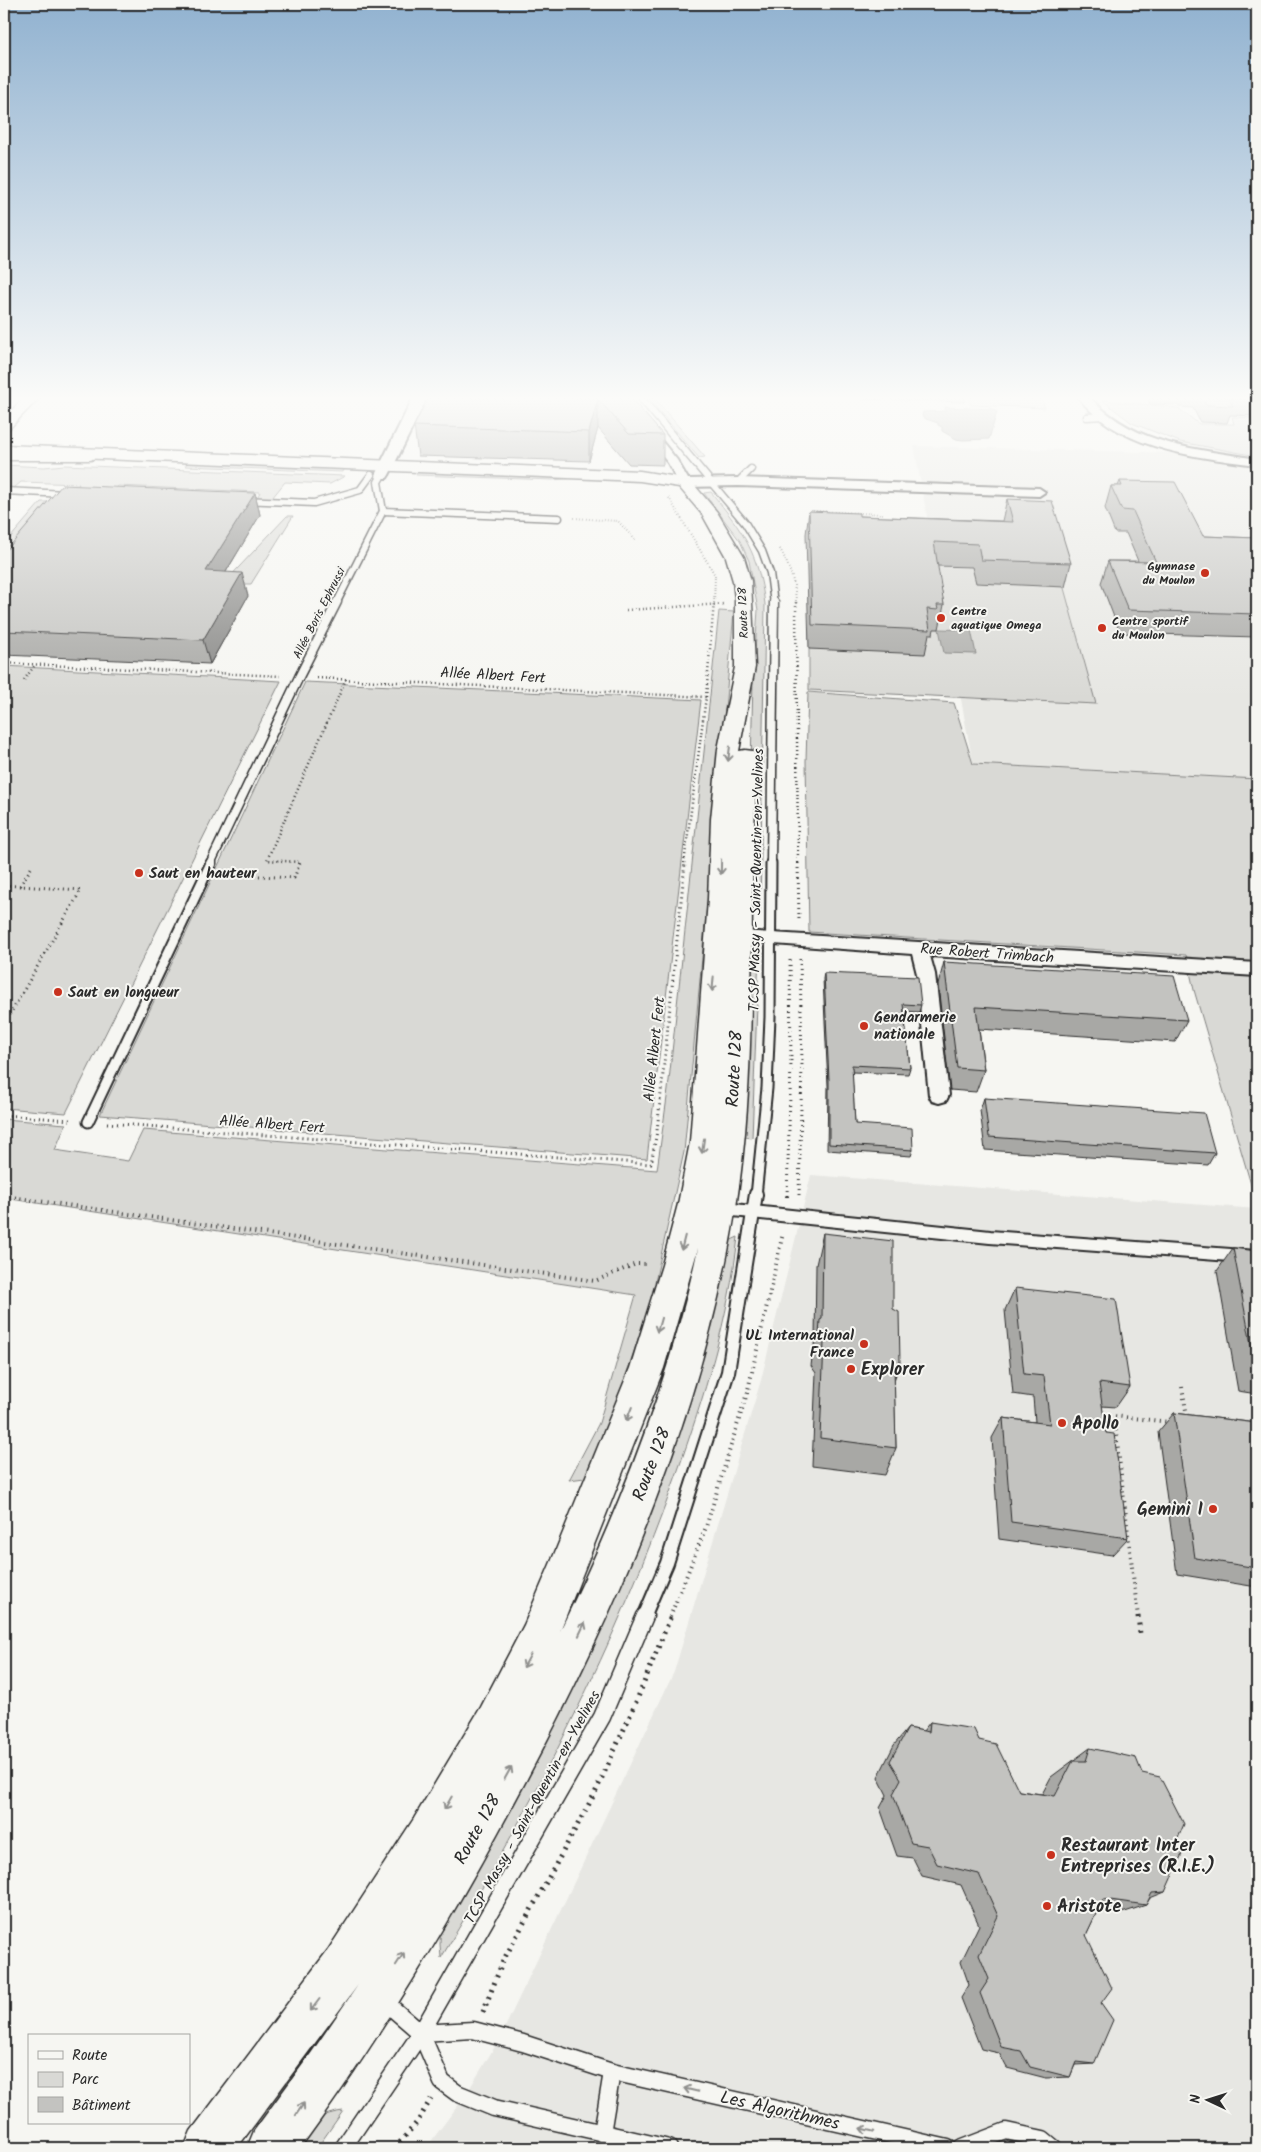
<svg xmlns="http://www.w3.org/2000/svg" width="1261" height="2152" viewBox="0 0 1261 2152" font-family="Kalam,sans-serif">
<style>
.built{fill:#e7e7e3}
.green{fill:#d9d9d5;stroke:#828280}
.water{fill:#aeaeab;stroke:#7a7a78}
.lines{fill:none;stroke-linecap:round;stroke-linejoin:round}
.service-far4-casing{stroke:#2b2b2b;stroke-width:9}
.service-far3-casing{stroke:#2b2b2b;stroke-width:11}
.service-far2-casing{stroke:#2b2b2b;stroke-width:13}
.service-far1-casing{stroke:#2b2b2b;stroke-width:16}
.service-casing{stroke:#2b2b2b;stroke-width:19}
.minor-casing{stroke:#2b2b2b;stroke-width:4}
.tertiary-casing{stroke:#2b2b2b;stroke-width:4}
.secondary-casing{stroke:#2b2b2b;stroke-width:3}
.path-far4{stroke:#2b2b2b;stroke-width:2;stroke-dasharray:0.5 2.5;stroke-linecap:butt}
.path-far3{stroke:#2b2b2b;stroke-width:2.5;stroke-dasharray:1 3;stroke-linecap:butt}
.path-far2{stroke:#2b2b2b;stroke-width:3;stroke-dasharray:1 4;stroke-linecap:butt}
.path-far1{stroke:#2b2b2b;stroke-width:4;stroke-dasharray:1 4.5;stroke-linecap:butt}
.path{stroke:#2b2b2b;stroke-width:5;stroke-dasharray:2 5.5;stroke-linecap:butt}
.service-far4{stroke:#f6f6f2;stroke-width:6}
.service-far3{stroke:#f6f6f2;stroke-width:8}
.service-far2{stroke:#f6f6f2;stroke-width:9}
.service-far1{stroke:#f6f6f2;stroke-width:12}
.service{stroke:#f6f6f2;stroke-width:16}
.minor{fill:#f6f6f2;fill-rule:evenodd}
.tertiary{fill:#f6f6f2;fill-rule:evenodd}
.secondary{fill:#f6f6f2;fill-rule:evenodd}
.wall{fill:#a8a8a5;stroke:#2b2b2b}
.shaded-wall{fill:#888886;stroke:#2b2b2b}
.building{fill:#c3c3c0;stroke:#2b2b2b}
.oneway{stroke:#90908e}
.poi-dot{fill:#c8321e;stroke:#f6f6f2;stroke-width:2}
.labels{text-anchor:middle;stroke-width:4;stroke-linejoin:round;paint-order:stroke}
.far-poi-label{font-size:12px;font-weight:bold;fill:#2b2b2b;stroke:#f6f6f2;text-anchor:start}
.far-street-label{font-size:12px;fill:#2b2b2b;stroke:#f6f6f2}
.street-label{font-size:15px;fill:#2b2b2b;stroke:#f6f6f2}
.poi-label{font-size:15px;font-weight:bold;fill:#2b2b2b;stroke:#f6f6f2;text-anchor:start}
.near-street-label{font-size:18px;fill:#2b2b2b;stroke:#f6f6f2}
.near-poi-label{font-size:18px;font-weight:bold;fill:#2b2b2b;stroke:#f6f6f2;text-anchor:start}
</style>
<rect width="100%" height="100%" fill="#f6f6f2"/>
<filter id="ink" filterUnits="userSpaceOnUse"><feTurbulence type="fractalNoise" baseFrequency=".02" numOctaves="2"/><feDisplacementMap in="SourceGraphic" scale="10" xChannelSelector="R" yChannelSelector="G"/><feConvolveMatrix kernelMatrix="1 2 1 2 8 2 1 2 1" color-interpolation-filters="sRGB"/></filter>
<g filter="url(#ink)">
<g class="built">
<path d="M914,446l266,7 77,13v313l-284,-15z"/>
<path d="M811,1175l446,34v939h-831l39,-52 35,-58 174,-366 87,-292z"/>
</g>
<g class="green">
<path d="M648,398h6l51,59 -6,1z"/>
<path d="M969,398h72l4,10 -74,-3z"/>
<path d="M1102,400l76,8 21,16h35l-2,-7 25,1v38l-77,-14 -48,-19z"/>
<path d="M189,460l157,6 -3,6 -158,-6z"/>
<path d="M4,465l40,2 20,-2 281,11 -15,8 -45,-2 -13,16h-15l3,-6 -142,-6 -4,5 -39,-1 4,-6 -58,-2 -7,6h-10z"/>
<path d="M419,469l158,9 -25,2 -136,-5z"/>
<path d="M711,492c33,41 47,60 54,112l-5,309 -7,-8 -5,-12 5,-214 5,-69 -9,-49 -9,-20 -36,-48z"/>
<path d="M41,502h15l-37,44 -15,-1z"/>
<path d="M287,516h6l-42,68h-28z"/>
<path d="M1046,523l50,181 -287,-14v-41l47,-113z"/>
<path d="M719,611l15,1 -50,540 -33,148 -59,177 -23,3 30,-57 37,-128 -632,-97v-79l62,5 -11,26 73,11 15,-31 514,40 11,-80z"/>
<path d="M4,666l277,15 -215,432 -62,-5z"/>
<path d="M305,682l396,18 -54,459 -547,-44z"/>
<path d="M808,692l146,11 19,61 284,15v426l-63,-215 -8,-35 -377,-23 -3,-171z"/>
<path d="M759,952l-7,186 -13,-2 6,-175z"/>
<path d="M738,1237c-9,81 -34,160 -61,236 -60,170 -143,330 -236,485l-1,-14 1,-22 288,-681z"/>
<path d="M343,2111l-26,37h-27c17,-22 24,-33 53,-37z"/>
</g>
<g class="water">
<path d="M945,407l47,2 5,3 -8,27 -26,1 -7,-1 -14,-8v-4l-4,-2v-2l-12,-4 -4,-3 1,-4 22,-1z"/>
<path d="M939,629l32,1 5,24 -32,-1z"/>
</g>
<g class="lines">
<g class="service-far4-casing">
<g id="service-far4">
<path d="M641,398l104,125 17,28 8,22 4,31"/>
<path d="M1087,417l15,-1"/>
<path d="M4,457h86"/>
<path d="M738,482l13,-13"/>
<path d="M4,491l63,3"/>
<path d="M244,500l70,3 46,-13 11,-15"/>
<path d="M383,511l176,7"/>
<path d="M336,604l47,-93 -5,-29 4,-7"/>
</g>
</g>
<g class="service-far3-casing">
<g id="service-far3">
<path d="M210,864l89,-187 38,-75"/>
<path d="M771,864l3,-262"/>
</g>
</g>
<g class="service-far2-casing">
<g id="service-far2">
<path d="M88,1122l123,-259"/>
<path d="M756,1196l11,-108 3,-71 1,-154"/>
</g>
</g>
<g class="service-far1-casing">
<g id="service-far1">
<path d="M724,1209l266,28 267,20"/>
<path d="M644,1617l23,-54 61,-191 28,-178"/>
</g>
</g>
<g class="service-casing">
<g id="service">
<path d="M385,2002l36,31 21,49 15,11 37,15 175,40"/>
<path d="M421,2033l52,-3 50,13 89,29 336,76"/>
<path d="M602,2133l10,-61"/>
<path d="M343,2148l78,-115 181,-316 43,-101"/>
<path d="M962,2148l44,-17 37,8 11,9"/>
</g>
</g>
<g class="minor-casing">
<g id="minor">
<path d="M616,398h11l50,62 11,19 50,-1 301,10 6,4 -6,4 -301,-10 -54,1 -4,-2 -12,-22z"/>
<path d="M1079,398h11c49,49 103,50 167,61v6c-61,-8 -137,-15 -178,-67z"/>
<path d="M724,930l533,33v13l-327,-20 5,18 14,121 -3,6 -7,2 -7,-2 -3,-6 -12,-121 -5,-20 -194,-14 -3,-4 3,-4z"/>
</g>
</g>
<g class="tertiary-casing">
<path id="tertiary" d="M413,398h14l-38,77 -2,3h-10l-2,-3z"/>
</g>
<g class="secondary-casing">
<g id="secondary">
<path d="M24,398h15l-30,31 -5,1v-12z"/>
<path d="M4,445l636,26 44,7 6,2 27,32 27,45 7,24 4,86 -16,84 6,-1 8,1 3,5c0,50 -4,100 -4,150 -1,101 0,201 -16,301 -34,211 -121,409 -222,596 -64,119 -134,236 -214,345h-53l7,-17 58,-79 46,-67 -121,163h-53l7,-17 137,-181 85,-130 68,-113 43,-82 27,-63 79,-194 32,-103 16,-61 12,-62 18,-243 3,-80 7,-70 17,-82v-67l-2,-19 -7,-24 -24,-43 -23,-27 -39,-6 -636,-26zM698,1248c-28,133 -78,260 -138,383l104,-263z"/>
</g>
</g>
<g class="path-far4">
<path d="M669,498l46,77 -1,29"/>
<path d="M813,511l71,3"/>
<path d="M574,518l44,3 18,20"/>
<path d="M780,549c9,16 16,36 16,55"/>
</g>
<g class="path-far3">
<path d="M796,602l2,262"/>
<path d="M626,610l98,-6"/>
<path d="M4,663l276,13"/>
<path d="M317,678l389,19 -22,167"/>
<path d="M24,680l11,-15"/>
<path d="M706,697l8,-95"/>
<path d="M299,864l1,-2 -33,-2 79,-181"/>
</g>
<g class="path-far2">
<path d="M798,863l1,59"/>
<path d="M224,874l70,4 6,-15"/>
<path d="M4,885l77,5 -77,135"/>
<path d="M20,886l13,-21"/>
<path d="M4,1115l66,5"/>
<path d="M107,1123l544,41 6,-33 28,-268"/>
<path d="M799,1195l3,-132 -2,-104"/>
<path d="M787,1196l4,-134 -1,-103"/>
</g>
<g class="path-far1">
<path d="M4,1196l591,85 41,-17h12"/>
<path d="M787,1197v-3"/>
<path d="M1182,1387l5,29"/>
<path d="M670,1617l36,-90 42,-137 35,-157"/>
<path d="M1138,1617l-24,-201 56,6"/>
</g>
<g class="path">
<path d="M1138,1616l2,18"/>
<path d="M483,2012l20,-51 92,-168 39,-86 37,-91"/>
<path d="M395,2148l23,-27 13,-22"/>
</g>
<use href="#service-far4" class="service-far4"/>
<use href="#service-far3" class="service-far3"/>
<use href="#service-far2" class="service-far2"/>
<use href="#service-far1" class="service-far1"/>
<use href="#service" class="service"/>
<use href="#minor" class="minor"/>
<use href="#tertiary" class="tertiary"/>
<use href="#secondary" class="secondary"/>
</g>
<g class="wall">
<path d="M428,398h76v1h28l99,-1 32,37v30l-34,-1 -31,-36 -9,33 -171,-5 -4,-30z"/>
<path d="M861,398h104l-1,4 -101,-3z"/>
<path d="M1148,398h109v18l-27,-1 -3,8 -27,-1 -7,-14 -14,-1 -1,-2 -28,-1z"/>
<path d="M1120,481l83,55 54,2v99l-137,-4 -19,-50 7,-22h30l-12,-28h-11l-10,-25 6,-22h7z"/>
<path d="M255,493l5,22 -34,57 22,24 -38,68 -206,-9v-102z"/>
<path d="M1007,499l64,64 -6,24 -89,-4 -4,-16 -35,-1 7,39 -5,24h-5l-1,5h-4l-4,20 -116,-5 -3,-115 3,-23 50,5 143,5z"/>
<path d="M944,962l243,58 -12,22 -196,-13 5,41 -8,22 -26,-2 -12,-105z"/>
<path d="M824,973l97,32 -2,7 -15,-1 6,57 -2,6 -56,-2 3,52 58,26 -2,6 -84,-6 1,-64 -5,-107z"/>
<path d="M984,1098l231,55 -7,12 -223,-15 -5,-40z"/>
<path d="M823,1233l71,146 2,69 -11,27 -73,-9 4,-93 -5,-7 2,-16 2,-10 1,-75z"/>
<path d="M1233,1248l24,3v143l-19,-3 -21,-120z"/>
<path d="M1015,1288l115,99 -14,20 -14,-1 4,27 22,105 -16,17 -113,-16 -7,-101 11,-20 32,4 -2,-25 -20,-3 -8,-84z"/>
<path d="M1174,1413l83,10v164l-80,-13 -19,-142z"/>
<path d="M930,1722l49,18 40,51 23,3 9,-17 39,-29 86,95 -11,49 -15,6 -4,7 -27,9 -22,-3 -11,24 15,68 -7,61 -19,1 -5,12 -24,1 -39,-10 -8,-15 -18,-4 -20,-51 8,-13 -8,-23 18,-37 -18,-40 -39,-9 -9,-18 -16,-2 -17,-48 7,-13 -9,-18 16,-32 14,-17 15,3z"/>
</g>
<g class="shaded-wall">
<path d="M598,399v29l-9,33v-29z"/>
<path d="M255,493l5,22 -48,80 -6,-24z"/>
<path d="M242,573l6,23 -38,68 -7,-24z"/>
<path d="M900,1363l-10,29 4,-26z"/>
</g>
<g class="building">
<path d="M428,398h62l42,1v-1h99l32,37 -34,-1 -31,-35 -9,33 -175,-6z"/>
<path d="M1202,398h55v2l-28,-1 4,7 -27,-1z"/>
<path d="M1120,481l55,1 28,54 54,2v76l-129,-4 -20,-49 48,1 -23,-51 -11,-1 -11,-24h11z"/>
<path d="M62,485l193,8 -49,78 36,2 -39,67 -199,-9v-78z"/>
<path d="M1007,499l45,2 19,62 -90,-3 -3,-16 -44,-2 10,63h-7l1,5 -11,-1 3,21 -118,-5 -3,-114 50,2v3l154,6z"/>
<path d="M944,962l230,14 13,44 -211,-13 8,63 -27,-2z"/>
<path d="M824,973l94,4 3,28 -18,-1 7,64 -58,-3 3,59 57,4 1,22 -84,-6v-64z"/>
<path d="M984,1098l220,15 11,40 -226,-16z"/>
<path d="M823,1233l70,8v68l6,3 1,51 -6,3 2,82 -76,-10 4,-95 -5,-7 1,-16 2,-1z"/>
<path d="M1233,1248l24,3v120h-1z"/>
<path d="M1015,1288l101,11 14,88 -31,-4 7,50 8,1 14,104 -117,-16 -8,-104 47,6 -6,-48 -20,-2z"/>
<path d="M1174,1413l83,10v145l-62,-10z"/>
<path d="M930,1722l44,7 5,11 17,4 23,47 36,5 18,-35h13l4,-13 46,10 6,15 18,4 24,47 -8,19 6,11 -17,38 -13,1 -6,12 -43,-6 -17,36 26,53 -11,15 12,17 -19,44 -18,-2 -6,15 -40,-10 -9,-16 -20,-4 -21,-54 9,-14 -10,-24 19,-39 -19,-42 -42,-10 -9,-18 -17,-3 -18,-49 8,-15 -11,-18 18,-33 21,4z"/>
</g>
<defs><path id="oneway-shaft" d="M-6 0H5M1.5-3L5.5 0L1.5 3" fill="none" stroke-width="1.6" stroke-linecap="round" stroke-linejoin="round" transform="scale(1.25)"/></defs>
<g class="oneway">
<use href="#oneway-shaft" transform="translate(729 754) rotate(97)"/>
<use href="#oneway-shaft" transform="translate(721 867) rotate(91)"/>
<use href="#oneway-shaft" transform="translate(713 984) rotate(95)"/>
<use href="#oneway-shaft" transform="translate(703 1146) rotate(98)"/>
<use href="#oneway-shaft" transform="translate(683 1243) rotate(104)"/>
<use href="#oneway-shaft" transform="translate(659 1325) rotate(106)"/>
<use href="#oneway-shaft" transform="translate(629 1414) rotate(112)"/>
<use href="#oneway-shaft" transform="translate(582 1629) rotate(-65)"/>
<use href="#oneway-shaft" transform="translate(527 1661) rotate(118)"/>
<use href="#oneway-shaft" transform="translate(508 1773) rotate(-61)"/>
<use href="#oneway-shaft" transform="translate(448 1803) rotate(120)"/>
<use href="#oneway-shaft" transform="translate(400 1959) rotate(-57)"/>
<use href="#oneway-shaft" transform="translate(315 2005) rotate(127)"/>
<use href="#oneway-shaft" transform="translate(691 2090) rotate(-167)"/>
<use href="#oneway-shaft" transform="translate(300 2109) rotate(-56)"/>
<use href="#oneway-shaft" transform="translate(867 2130) rotate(-167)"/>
</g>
</g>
<linearGradient id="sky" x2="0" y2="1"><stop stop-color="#91b2d0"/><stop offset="0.57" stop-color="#fbfbf9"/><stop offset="1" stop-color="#fbfbf9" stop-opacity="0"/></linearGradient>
<rect width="1261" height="699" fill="url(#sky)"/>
<g class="poi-dot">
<circle cx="1205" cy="573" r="5"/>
<circle cx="941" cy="618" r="5"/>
<circle cx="1102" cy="628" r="5"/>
<circle cx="139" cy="873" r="5"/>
<circle cx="58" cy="992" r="5"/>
<circle cx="864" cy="1026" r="5"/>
<circle cx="864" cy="1344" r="5"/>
<circle cx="851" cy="1369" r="5"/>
<circle cx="1062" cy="1423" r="5"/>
<circle cx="1213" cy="1509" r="5"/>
<circle cx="1051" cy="1855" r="5"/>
<circle cx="1047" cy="1906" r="5"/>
</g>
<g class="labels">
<g class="far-poi-label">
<text x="1195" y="570" text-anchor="end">Gymnase<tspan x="1195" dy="14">du Moulon</tspan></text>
<text x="951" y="615">Centre<tspan x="951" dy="14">aquatique Omega</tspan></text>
<text x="1112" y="625">Centre sportif<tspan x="1112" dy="14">du Moulon</tspan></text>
</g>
<g class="far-street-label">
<text transform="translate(319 613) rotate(-63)" y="4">Allée Boris Ephrussi</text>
<text transform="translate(743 613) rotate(-92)" y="4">Route 128</text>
</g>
<g class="street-label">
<text transform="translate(493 675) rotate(3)" y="5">Allée Albert Fert</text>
<text transform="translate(756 880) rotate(-89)" y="5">TCSP Massy - Saint-Quentin-en-Yvelines</text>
<text transform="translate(987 953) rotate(4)" y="5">Rue Robert Trimbach</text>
<text transform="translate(654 1049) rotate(-84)" y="5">Allée Albert Fert</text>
<text transform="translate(272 1124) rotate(4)" y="5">Allée Albert Fert</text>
<text transform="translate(532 1807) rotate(-61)" y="5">TCSP Massy - Saint-Quentin-en-Yvelines</text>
</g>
<g class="poi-label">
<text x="149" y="878">Saut en hauteur</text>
<text x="68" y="997">Saut en longueur</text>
<text x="874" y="1022">Gendarmerie<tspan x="874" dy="17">nationale</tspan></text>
<text x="854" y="1340" text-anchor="end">UL International<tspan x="854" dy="17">France</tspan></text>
</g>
<g class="near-street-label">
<text transform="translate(734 1069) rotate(-87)" y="6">Route 128</text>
<text transform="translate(651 1464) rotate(-69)" y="6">Route 128</text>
<text transform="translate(477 1829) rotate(-61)" y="6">Route 128</text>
<text transform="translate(780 2110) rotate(13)" y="6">Les Algorithmes</text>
</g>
<g class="near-poi-label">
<text x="861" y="1375">Explorer</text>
<text x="1072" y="1429">Apollo</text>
<text x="1203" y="1515" text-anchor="end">Gemini I</text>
<text x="1061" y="1851">Restaurant Inter<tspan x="1061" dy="21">Entreprises (R.I.E.)</tspan></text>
<text x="1057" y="1912">Aristote</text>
</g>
</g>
<rect width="1261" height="2152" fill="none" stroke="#f6f6f2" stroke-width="20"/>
<rect x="10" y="10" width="1241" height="2132" fill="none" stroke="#2b2b2b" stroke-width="2" filter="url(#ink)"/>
<rect x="28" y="2034" width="162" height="90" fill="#f6f6f2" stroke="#a5a5a2"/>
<rect x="38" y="2051" width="25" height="8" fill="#f6f6f2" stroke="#a5a5a2"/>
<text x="72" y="2060" font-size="15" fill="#2b2b2b">Route</text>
<rect x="38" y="2072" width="25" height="15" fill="#d9d9d5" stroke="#a5a5a2"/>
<text x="72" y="2084" font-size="15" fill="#2b2b2b">Parc</text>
<rect x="38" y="2097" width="25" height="15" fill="#c3c3c0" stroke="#a5a5a2"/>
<text x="72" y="2110" font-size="15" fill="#2b2b2b">Bâtiment</text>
<g transform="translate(1208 2100) rotate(274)" stroke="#f6f6f2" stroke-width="4" paint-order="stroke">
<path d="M0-4L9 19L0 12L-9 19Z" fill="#2b2b2b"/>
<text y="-8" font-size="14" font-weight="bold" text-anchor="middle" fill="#2b2b2b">N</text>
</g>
</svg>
